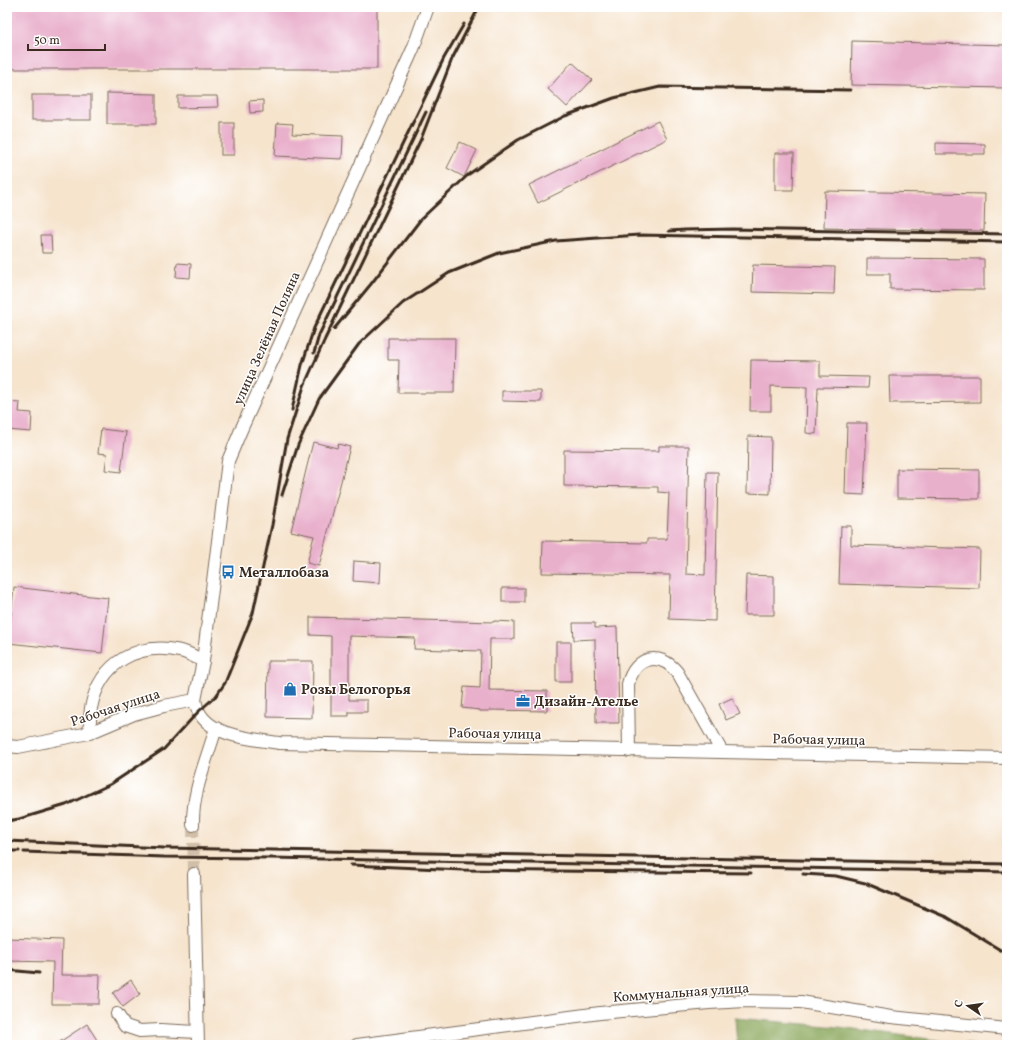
<svg xmlns="http://www.w3.org/2000/svg" width="1014" height="1052" viewBox="0 0 1014 1052" font-family="Vollkorn,serif">
<style>
.forest{fill:#89a65a;stroke:#62683c}
.building{fill:#e9b0cc}
.lines{fill:none;stroke-linecap:round;stroke-linejoin:round}
.minor-tunnel{stroke:#d1bfaa;stroke-width:12;stroke-dasharray:12 6;stroke-linecap:butt}
.minor-casing{stroke:#7c6b5b;stroke-width:14}
.minor{stroke:#fff;stroke-width:12}
.rail{stroke:#3b2a1e;stroke-width:3}
.labels{text-anchor:middle;stroke-width:3;stroke-linejoin:round;paint-order:stroke}
.street-label{font-size:14px;fill:#3b2a1e;stroke:#fff}
.poi-label{font-size:14px;font-weight:bold;fill:#3b2a1e;stroke:#fff;text-anchor:start}
</style>
<rect width="100%" height="100%" fill="#fff"/>
<filter id="ink" filterUnits="userSpaceOnUse"><feTurbulence type="fractalNoise" baseFrequency=".025" numOctaves="2"/><feDisplacementMap in="SourceGraphic" scale="8" xChannelSelector="R" yChannelSelector="G"/><feConvolveMatrix kernelMatrix="1 2 1 2 8 2 1 2 1" color-interpolation-filters="sRGB"/></filter>
<filter id="wash" filterUnits="userSpaceOnUse"><feTurbulence type="fractalNoise" baseFrequency=".012" numOctaves="4" result="noise"/><feDisplacementMap in="SourceGraphic" scale="16" xChannelSelector="R" yChannelSelector="G"/><feGaussianBlur stdDeviation="0.9" result="paint"/><feColorMatrix in="noise" values="0 0 0 0 0 0 0 0 0 0 0 0 0 0 0 0 0 1.4 0 .05"/><feComposite in="paint" operator="in"/></filter>
<g filter="url(#wash)">
<rect width="100%" height="100%" fill="#f6e4cd"/>
<path class="forest" d="M735,1018l104,9 135,18h-237z"/>
<g id="blocks">
<g class="building">
<rect x="7" y="7" width="370" height="62"/>
<path d="M852,41l155,4v43l-156,-3z"/>
<path d="M572,62l20,18 -25,27 -19,-18z"/>
<path d="M107,93l49,1v30h-49z"/>
<rect x="32" y="95" width="59" height="25"/>
<path d="M178,96h39l1,11 -40,1z"/>
<path d="M263,100v12l-13,1 -1,-12z"/>
<path d="M658,121l9,18 -129,64 -9,-18z"/>
<rect x="221" y="123" width="13" height="32"/>
<path d="M277,123l16,1 -1,10 51,2 -1,23 -67,-3z"/>
<path d="M460,142l17,8 -13,27 -17,-9z"/>
<path d="M936,143l49,1v10h-49z"/>
<path d="M775,153h19l-1,37h-18z"/>
<path d="M825,191l160,3 -1,37 -160,-3z"/>
<path d="M41,235h10l1,18h-10z"/>
<path d="M867,258l117,1v31l-94,-1v-15h-23z"/>
<path d="M177,263l14,1 -1,14 -14,-1z"/>
<path d="M753,265l82,2 -1,27 -82,-2z"/>
<path d="M388,338h67l-1,55h-56l1,-33h-11z"/>
<path d="M751,360l69,1v15l49,1 -1,11 -50,-1 -2,47 -10,-1 1,-46 -36,-1v25h-21z"/>
<path d="M889,376h91v26l-90,1z"/>
<path d="M502,391h39v11l-39,-1z"/>
<path d="M7,402l13,1 -1,9 13,1 -1,19 -24,-2z"/>
<path d="M847,423h20l-3,72 -19,-1z"/>
<path d="M101,429l25,3 -5,40 -16,-2 2,-16 -9,-1z"/>
<path d="M748,436l23,1 -1,57 -23,-1z"/>
<path d="M313,442l24,6 1,-4 12,3 -31,119 -12,-3 7,-27 -23,-5z"/>
<path d="M659,446h30l-3,128 19,1 2,-103h11l-3,149 -46,-2 1,-44 -128,-2 1,-32 104,2v-4h20l2,-46 -11,-1v-5l-94,-1v-36l95,1z"/>
<path d="M897,469l82,1v29l-82,-1z"/>
<path d="M841,526h10v19l129,4 -1,39 -140,-4z"/>
<path d="M354,561l27,2 -1,20 -27,-2z"/>
<path d="M746,575l28,1v39h-29z"/>
<path d="M14,587l94,11 -6,55 -94,-10z"/>
<rect x="502" y="588" width="22" height="14"/>
<path d="M310,617l184,5v-1l20,1v17h-24l-1,51 58,1v20l-58,-1v1h-9v-1l-18,-2 2,-21 16,1 1,-37 -67,-2 1,-11 -66,-2v64h18v12h-18v4h-18v-80l-21,-1z"/>
<path d="M573,623h22v5l22,-1 2,96h-23l-1,-84 -21,1z"/>
<rect x="556" y="642" width="15" height="40"/>
<path d="M268,661h45l-1,57 -45,-1z"/>
<path d="M732,698l8,16 -14,6 -7,-16z"/>
<path d="M7,938l55,2 -1,35h39l-1,29h-47l1,-42 -46,-1z"/>
<path d="M131,980l9,14 -17,13 -10,-14z"/>
<path d="M87,1024l13,21h-45z"/>
</g>
</g>
</g>
<g filter="url(#ink)">
<use href="#blocks" fill-opacity="0" stroke="#7c6b5b" stroke-width="1"/>
<g class="lines">
<path class="minor-tunnel" d="M193,825l1,49"/>
<g class="minor-casing">
<g id="minor">
<path d="M195,700l8,-39 25,-200 13,-31 172,-381 15,-42"/>
<path d="M89,733c1,-8 1,-17 2,-25 9,-46 48,-68 93,-56 6,2 13,6 19,9"/>
<path d="M7,746l11,1 71,-14 45,-19 30,-8 31,-6c1,4 2,9 4,12 13,25 55,27 80,31l728,15"/>
<path d="M629,751l-1,-67c7,-27 31,-34 49,-12l45,80"/>
<path d="M193,825c-1,-33 14,-66 23,-97"/>
<path d="M194,874l4,171"/>
<path d="M117,1014l8,12 15,5 20,-1 37,2"/>
<path d="M357,1045l243,-32 109,-10 37,-2 55,1 90,15 116,12"/>
</g>
</g>
<use href="#minor" class="minor"/>
<g class="rail">
<path d="M669,231l16,-1 48,-1 274,5"/>
<path d="M334,329l37,-45 50,-65 48,-45 49,-34 47,-24 49,-18 46,-11 190,3"/>
<path d="M314,353l5,-18 107,-223"/>
<path d="M292,410l10,-45 12,-37 130,-270 20,-34"/>
<path d="M282,495l16,-50 21,-46 40,-55 44,-41 46,-30 50,-20 57,-12 83,-6 368,7"/>
<path d="M7,821l12,-2 47,-14 45,-21 53,-35 34,-37 18,-16 9,-13 28,-70 19,-88 15,-86 17,-53 21,-47 96,-200 31,-80 27,-52"/>
<path d="M7,841l157,7 843,16"/>
<path d="M7,851h12"/>
<path d="M24,852l140,5 107,1 736,14"/>
<path d="M351,865l112,5 288,3"/>
<path d="M803,874l33,2 29,7 81,34 61,37"/>
<path d="M7,970l32,3"/>
</g>
</g>
</g>
<defs>
<g id="bus-bare" transform="scale(1.08)"><path d="M-5-6H5V4H4V6H2V4H-2V6H-4V4H-5ZM-3.5-4V0h7V-4ZM-3.5 1.2v1.5H-2V1.2ZM2 1.2v1.5H3.5V1.2Z" fill="#1f6fb2" stroke="#fff" stroke-width="2.5" paint-order="stroke"/></g>
<g id="shop-bare" transform="scale(1.08)"><path d="M-5-2.5h2.3a2.7 3.5 0 0 1 5.4 0H5L5.5 6h-11ZM-1.5-2.5h3a1.5 2.3 0 0 0-3 0Z" fill="#1f6fb2" stroke="#fff" stroke-width="2.5" paint-order="stroke"/></g>
<g id="office-bare" transform="scale(1.08)"><path d="M-6-3h4V-5.5h4V-3h4V5H-6ZM-1-4.5V-3h2v-1.5ZM-6 0V1H6V0Z" fill="#1f6fb2" stroke="#fff" stroke-width="2.5" paint-order="stroke"/></g>
</defs>
<g fill-rule="evenodd">
<use href="#bus-bare" x="228" y="572"/>
<use href="#shop-bare" x="290" y="689"/>
<use href="#office-bare" x="523" y="701"/>
</g>
<g class="labels">
<g class="street-label">
<text transform="translate(266 338) rotate(-66)" y="5">улица Зелёная Поляна</text>
<text transform="translate(115 707) rotate(-18)" y="5">Рабочая улица</text>
<text transform="translate(495 733) rotate(1)" y="5">Рабочая улица</text>
<text transform="translate(819 739) rotate(1)" y="5">Рабочая улица</text>
<text transform="translate(681 992) rotate(-4)" y="5">Коммунальная улица</text>
</g>
<g class="poi-label">
<text x="239" y="577">Металлобаза</text>
<text x="301" y="694">Розы Белогорья</text>
<text x="534" y="706">Дизайн-Ателье</text>
</g>
</g>
<rect width="1014" height="1052" fill="none" stroke="#fff" stroke-width="24"/>
<g transform="translate(968 1006) rotate(283)" stroke="#ffffff" stroke-width="3" paint-order="stroke">
<path d="M0-3L7 15L0 10L-7 15Z" fill="#3b2a1e"/>
<text y="-6" font-size="11" font-weight="bold" text-anchor="middle" fill="#3b2a1e">С</text>
</g>
<path d="M28 44v6h77v-6" fill="none" stroke="#3b2a1e" stroke-width="2"/>
<text x="34" y="44" font-size="12" fill="#3b2a1e" stroke="#ffffff" stroke-width="3" paint-order="stroke">50 m</text>
</svg>
